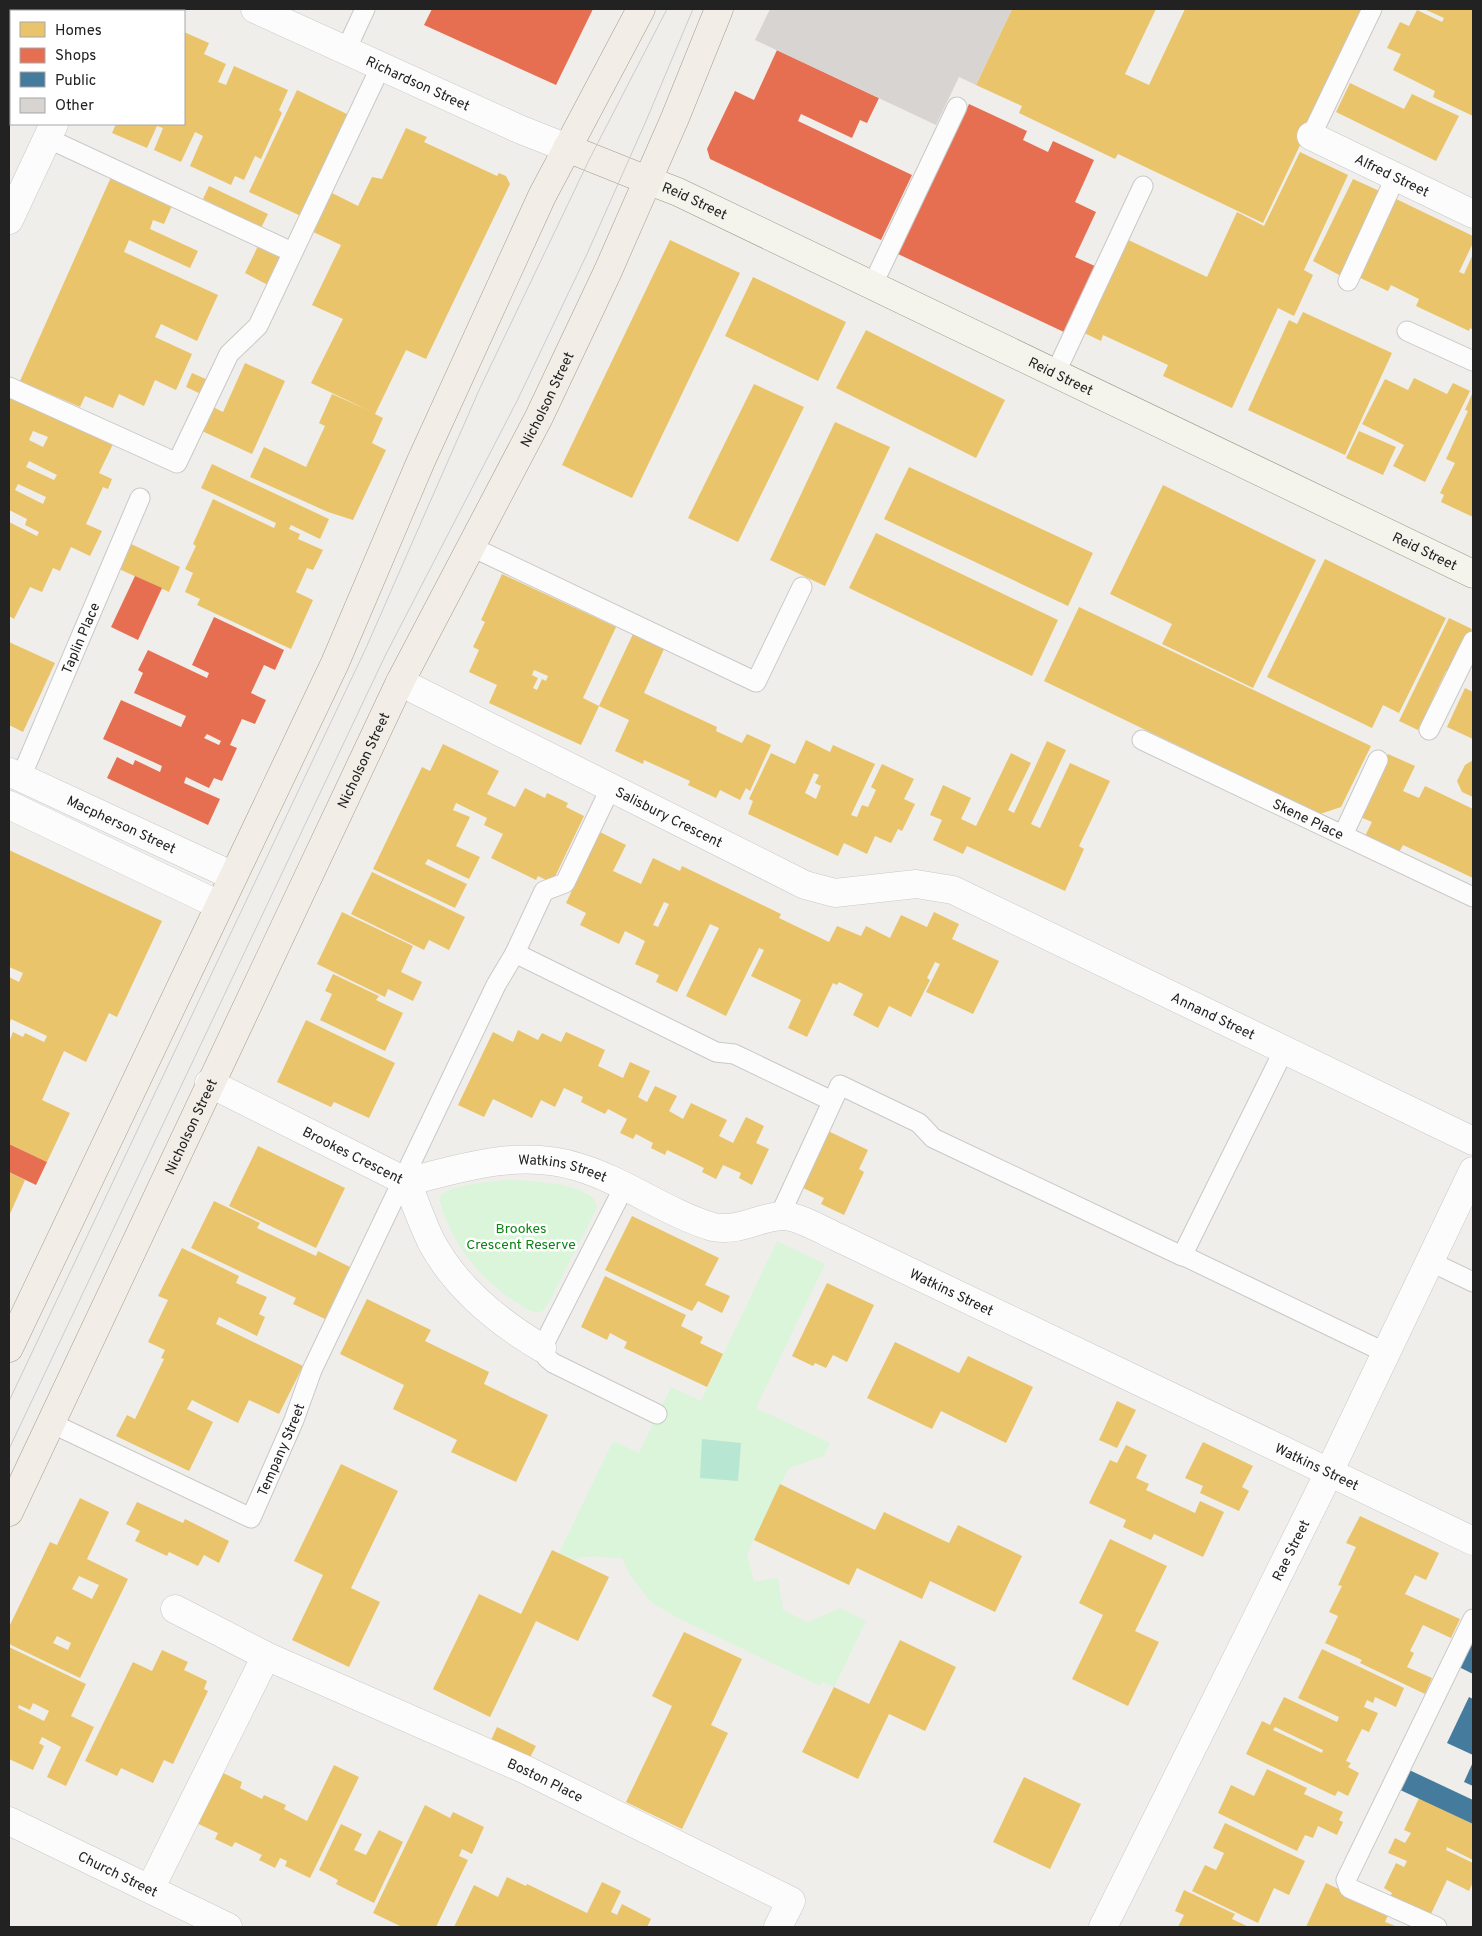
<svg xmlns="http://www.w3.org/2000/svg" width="1482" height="1936" viewBox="0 0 1482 1936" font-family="Overpass,sans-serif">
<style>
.park{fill:#daf5da}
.pitch{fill:#b7e6d2}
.homes{fill:#e9c46a;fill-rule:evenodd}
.shops{fill:#e76f51;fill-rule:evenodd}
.public{fill:#457b9d}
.building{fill:#d7d4d2}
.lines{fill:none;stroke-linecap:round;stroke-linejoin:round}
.lane-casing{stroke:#c9c8c7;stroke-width:21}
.street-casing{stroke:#c9c8c7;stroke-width:29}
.secondary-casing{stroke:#999a82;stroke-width:29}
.primary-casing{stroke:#a79c86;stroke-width:29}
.lane{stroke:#fdfcfc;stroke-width:19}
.street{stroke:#fdfcfc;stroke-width:28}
.secondary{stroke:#f4f4ed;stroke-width:28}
.primary{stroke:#f3ede7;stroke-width:28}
.tram{stroke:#ccc;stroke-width:1}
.labels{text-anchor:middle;stroke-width:5;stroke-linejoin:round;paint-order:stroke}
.street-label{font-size:14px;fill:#222;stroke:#fff}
.park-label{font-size:14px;fill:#0c8416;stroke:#fff}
</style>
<rect width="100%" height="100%" fill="#f0eeeb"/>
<g class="park">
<path d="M506,1180c17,0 98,3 90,30l-48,94 -5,7 -5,2c-10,-2 -19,-9 -27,-14 -35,-24 -62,-60 -72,-101 7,-14 52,-16 67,-18z"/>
<path d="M777,1241l48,23 -69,144 74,35 -6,13 -35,12 -42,86 7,28 24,-4 5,32 25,12 32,-14 26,13 -32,66 -12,-5 -2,4 -144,-69 -25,-15 -20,-25 -9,-19c-18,1 -32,-5 -48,2l-15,-7 54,-112 26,12 32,-66 30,14z"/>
</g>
<path class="pitch" d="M702,1439l39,4 -3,38 -38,-3z"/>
<g class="homes">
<path d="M9,9h17l-1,2h-14v49l-2,6z"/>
<path d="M1012,9h144l-31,65 24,11 36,-76h180l-102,214 -145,-69 -3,5 -96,-46 3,-7 -46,-21z"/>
<path d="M1424,9h49v107l-40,-19 2,-6 -42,-21 8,-16 -14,-6 13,-26 9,4 8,-16 25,12 2,-4z"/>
<path d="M184,32l25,11 -5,11 22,10 -8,18 8,3 8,-19 54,24 -9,20 3,3 -21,46 -6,-3 -11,24 -9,-4 -4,9 -41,-19 13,-30 -8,-4 -14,30 -27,-12 9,-22 -6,-2 -10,22 -35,-15 4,-9h68z"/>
<path d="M1350,83l54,26 8,-15 47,22 -23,45 -100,-49z"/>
<path d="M297,90l52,25 -48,101 -52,-24z"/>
<path d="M406,128l21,9 -3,5 73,34 2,-3 7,3 4,8 -84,175 -20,-9 -31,64 8,4 -11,25 14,7 -33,70 -25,-8 -78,-35 14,-30 42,20 19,-41 -6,-3 13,-29 38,17 -59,-28 32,-64 -31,-14 29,-60 -32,-15 19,-39 30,15 14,-29 10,2z"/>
<path d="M1300,152l48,23 -44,95 9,5 -19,41 -16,-8 -46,100 -69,-32 5,-11 -65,-30 -2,6 -23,-11 44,-93 85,40 30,-65 27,14z"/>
<path d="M112,175l62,26 -10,23 -11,-4 -3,9 48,22 -8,17 -61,-28 -5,12 94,43 -21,46 -36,-17 -6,13 37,17 -16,36 -21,-10 -11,26 -25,-12 -6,14 -28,-12 -5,11 -60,-26z"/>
<path d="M1353,179l31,14 -41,84 -30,-16z"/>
<path d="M209,186l59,28 -7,14 -58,-29z"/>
<path d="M1392,197l81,39v7l-14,29 5,2 9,-20v76l-3,-2 -1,3 -53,-25 3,-7 -28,-14 -3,6 -34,-16z"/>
<path d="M670,240l70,33 -108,225 -70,-33z"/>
<path d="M259,244l24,12 -15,29 -23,-12z"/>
<path d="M753,277l93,45 -28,59 -93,-45z"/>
<path d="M1303,312l89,41 -47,102 -97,-45 41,-90 8,4z"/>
<path d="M866,330l139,70 -29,58 -140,-70z"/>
<path d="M245,363l40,18 -33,73 -50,-23 11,-24 10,5z"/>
<path d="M192,373l16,7 -7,14 -15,-7z"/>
<path d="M1414,378l33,16 6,-11 17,8 -45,91 -32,-16 11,-21 -42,-21 23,-45 23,11z"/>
<path d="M754,384l50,23 -66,135 -50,-24z"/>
<path d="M1473,392v125l-32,-15 3,-7 -4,-2 15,-30 -9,-4 22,-48 -3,-1z"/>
<path d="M9,393l105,49 -15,31 13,6 -4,10 -5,-2 -17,37 16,7 -12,25 -19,-9 -11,24 -7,-3 -11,24 -12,-5 -16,32 -5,-3v-94l28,14 2,-4 -14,-7 2,-6 -18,-9zM33,431l15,6 -5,10 -14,-7zM29,461l28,14 -3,5 -28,-13zM18,484l28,13 -3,7 -28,-14z"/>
<path d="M835,422l55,25 -65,139 -55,-26z"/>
<path d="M1359,431l37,16 -13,28 -37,-17z"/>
<path d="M212,464l117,55 -9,20 -29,-14 -2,4 11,5 -2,5 25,11 -10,20 -6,-2 -11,24 17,8 -22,49 -94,-44 3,-6 -15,-7 8,-19 -8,-4 11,-23 -3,-2 20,-45 61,29 2,-5 -75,-35z"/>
<path d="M909,467l184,86 -25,53 -184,-87z"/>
<path d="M1163,485l153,75 -63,128 -91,-44 10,-20 -62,-30z"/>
<path d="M876,533l182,87 -26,56 -183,-88z"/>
<path d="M129,543l51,24 -11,25 -52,-24z"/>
<path d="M1325,559l121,59 -47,95 -16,-8 -11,23 -105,-51z"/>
<path d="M502,574l114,53 -33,71 16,8 -18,39 -92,-42 8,-18 -28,-13 10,-22 -6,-3 12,-25 -4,-2zM534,670l14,6 -2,5 -4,-2 -5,11 -4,-2 5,-10 -6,-3z"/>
<path d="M1079,607l292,139 -30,61 -21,7 -276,-133z"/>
<path d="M1449,618l23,11 -21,44 -5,-2 -28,59 -19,-9z"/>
<path d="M633,634l31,15 -20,44 73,34 -1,4 26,12 5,-9 24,11 -21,46 -4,-3 -6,12 -20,-10 -4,8 -28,-13 2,-4 -46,-21 -1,4 -28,-13 14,-31 -30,-14z"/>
<path d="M9,642l46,21 -32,69 -14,-7z"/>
<path d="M1465,688l8,4v47l-26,-12z"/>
<path d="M806,740l24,12 3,-7 42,19 -24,51 6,2 5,-12 6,2 8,-17 -5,-3 11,-23 32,15 -10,20 11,5 -13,27 -4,-2 -7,14 -16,-7 -8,18 -23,-11 -6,13 -90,-42 5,-13 -4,-2 22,-46 24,11zM814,773l5,2 -4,8 6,3 -5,13 -11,-6z"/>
<path d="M1047,741l19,9 -35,74 9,4 30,-65 40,18 -31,65 5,3 -19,42 -98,-45 -4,8 -30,-14 9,-20 -12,-5 13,-30 28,13 -10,21 15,7 35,-73 20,10 -23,47 6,3z"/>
<path d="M443,744l56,27 -12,23 28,13 10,-19 20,10 2,-5 21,10 -2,4 18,9 -32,67 -14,-7 -2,4 -45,-22 12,-24 -19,-9 3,-7 -31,-15 -3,7 17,7 -14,29 24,11 -11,22 -41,-20 -3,5 42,20 -12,24 -82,-39 49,-102 8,4z"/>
<path d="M1388,754l27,12 -12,25 16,7 6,-12 48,23v69l-70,-33 -5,9 -34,-16 8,-16 -14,-6z"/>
<path d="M1473,760v37l-11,-5 -5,-11 8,-16z"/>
<path d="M600,832l26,13 -13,26 28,13 12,-26 27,13 2,-5 99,48 -2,4 50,24 8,-16 24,10 5,-10 24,12 11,-23 26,12 7,-15 25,12 -7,15 47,22 -26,53 -47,-22 14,-28 -5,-2 -8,16 3,2 -19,37 -22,-11 -11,22 -25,-13 10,-21 -24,-12 -2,3 -4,-2 -26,54 -19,-9 13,-28 -50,-24 13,-26 -5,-2 -33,68 -40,-20 33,-68 -9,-4 -33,68 -21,-10 3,-7 -24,-11 10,-23 -20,-10 -6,13 -39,-19 6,-12 -20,-10zM664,902l5,2 -11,23 -5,-2z"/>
<path d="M9,850l153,71 -45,96 -8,-4 -23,49 -22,-11 -22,49 28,13 -23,49 -38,-18v-102l4,-10 10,5 2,-4 19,9 3,-6 -36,-17 -2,6v-48l10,5 4,-9 -14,-6z"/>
<path d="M372,872l93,45 -16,33 -20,-10 -5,10 -73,-36z"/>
<path d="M342,912l71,34 -12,26 21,10 -9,19 -25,-12 -3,8 -68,-33z"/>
<path d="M333,974l46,22 -3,4 27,13 -18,38 -65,-31 12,-26 -7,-3z"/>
<path d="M306,1020l89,43 -26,55 -35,-16 -3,5 -54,-25z"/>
<path d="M518,1030l20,10 4,-7 19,9 5,-10 39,18 -7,16 25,12 7,-16 20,9 -12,26 9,5 8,-16 22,10 -8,15 14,8 8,-16 36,17 -8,16 14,7 13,-26 18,9 -8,17 13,6 -17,36 -13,-7 2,-5 -18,-8 -7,14 -14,-7 2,-4 -18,-9 -19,-9 -2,5 -14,-7 2,-5 -17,-9 -3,5 -13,-6 7,-14 -19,-10 -3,5 -24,-12 2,-5 -19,-9 -9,19 -14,-7 -9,18 -39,-19 -9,18 -26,-12 35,-73 20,10z"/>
<path d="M826,1130l42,20 -9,19 5,3 -20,43 -23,-11 3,-6 -25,-12z"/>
<path d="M258,1146l87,42 -29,60 -87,-42z"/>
<path d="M9,1172l16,8 -16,36z"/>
<path d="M214,1201l46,22 -3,5 59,28 2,-5 32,16 -25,52 -32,-15 3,-6 -105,-50z"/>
<path d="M632,1216l87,42 -14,27 25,11 -8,17 -24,-12 -6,10 -87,-41z"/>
<path d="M182,1248l57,28 -3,7 31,14 -8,17 6,3 -8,19 -38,-19 -3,7 87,42 -24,48 -30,-14 -11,23 -46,-23 -5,9 26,13 -24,49 -73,-35 11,-21 8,4 29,-60 -3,-1 4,-8 -17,-8 20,-42 -10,-4z"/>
<path d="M605,1276l81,39 -5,11 22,11 -3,6 23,11 -16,33 -83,-39 3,-6 -17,-9 -3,7 -26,-13z"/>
<path d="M827,1283l47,22 -27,57 -14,-7 -7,13 -11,-5 -2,3 -21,-10z"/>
<path d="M367,1299l64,31 -6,11 64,31 -5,12 64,31 -32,67 -65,-30 6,-12 -64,-31 11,-24 -64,-31z"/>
<path d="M895,1342l64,31 9,-17 65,31 -27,56 -65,-32 -9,18 -65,-31z"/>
<path d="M1117,1401l19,9 -19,38 -18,-8z"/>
<path d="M1203,1442l50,24 -11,21 7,4 -10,20 -39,-18 3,-7 -18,-8z"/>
<path d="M1126,1445l21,10 -11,23 13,6 -3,6 49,23 5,-12 24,11 -21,45 -49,-23 -3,6 -28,-13 3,-7 -37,-17 21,-43 7,3z"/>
<path d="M341,1464l57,27 -47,97 29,14 -31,65 -57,-27 31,-65 -29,-14z"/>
<path d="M780,1484l95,46 9,-18 65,31 9,-18 64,31 -27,56 -65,-31 -8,18 -65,-31 -8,17 -95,-45z"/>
<path d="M80,1498l29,14 -22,47 41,20 -48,99 -71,-34v-17l41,-85 7,3zM79,1576l20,9 -7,14 -20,-10zM57,1636l14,7 -3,7 -15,-7z"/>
<path d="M137,1502l46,21 2,-4 44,22 -10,22 -15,-8 -6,11 -29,-14 -2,4 -32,-15 5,-10 -14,-7z"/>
<path d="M1360,1516l79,37 -13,27 -11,-5 -10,19 55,25 -9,19 -28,-13 -13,26 4,2 -7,14 25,11 -7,16 -65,-31 2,-3 -37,-17 13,-27 -9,-4 13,-26 -4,-1 18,-38 -10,-4z"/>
<path d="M1110,1539l57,27 -32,65 24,11 -31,64 -56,-27 31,-64 -24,-12z"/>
<path d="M552,1550l57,27 -31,64 -42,-20 -46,96 -57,-28 46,-95 42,20z"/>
<path d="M684,1632l58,27 -31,66 17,8 -46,96 -56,-27 46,-96 -20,-10z"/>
<path d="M900,1640l56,27 -31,64 -36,-17 -31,65 -56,-27 32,-65 35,17z"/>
<path d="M9,1647l77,37 -15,32 23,11 -28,59 -19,-9 14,-30 -19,-10 -3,6 5,3 -11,24 -24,-11zM33,1703l16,8 -5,10 -26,-13 1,-3 11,5z"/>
<path d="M1322,1649l82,39 -8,19 -21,-10 -2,6 -6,-3 -3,7 14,6 -9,19 -7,-3 -16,32 5,2 -3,4 11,6 -11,23 -10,-5 -3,5 -89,-42 16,-33 8,4 14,-28 53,25 2,-5 -41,-19zM1275,1727l48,23 -1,3 -49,-23z"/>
<path d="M162,1650l26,12 -4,8 23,11 -3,8 4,2 -35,73 -9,-4 -11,23 -32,-15 -4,8 -32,-15 48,-99 19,9z"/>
<path d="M497,1727l39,19 -12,23 -38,-18z"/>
<path d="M334,1765l25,12 -49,101 -25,-12 2,-5 -7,-3 -5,10 -16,-8 3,-5 -27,-13 -3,5 -17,-8 3,-6 -26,-12 25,-51 25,12 -2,6 22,11 2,-4 22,10 -2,4 23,12z"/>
<path d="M1267,1769l40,19 -3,6 39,18 -4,8 4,2 -6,13 -19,-9 -5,12 -8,-3 -8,16 -79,-38 13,-28 23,11z"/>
<path d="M1024,1777l57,27 -31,65 -57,-27z"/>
<path d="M1419,1798l54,26v36l-26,-13 -1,3 27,13v19l-4,9 -22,-11 -17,36 -40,-19 2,-4 -8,-5 12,-25 8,4 3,-6 -19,-8 7,-15 10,5 6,-10 -7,-3z"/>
<path d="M425,1805l25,13 3,-6 31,15 -12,27 -10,-5 -3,7 9,4 -32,67h-34l-29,-14z"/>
<path d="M1225,1823l80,38 -16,34 -15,-7 -16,35 -66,-32 13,-26 11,5 4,-8 4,-9 -11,-5z"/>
<path d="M341,1824l21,10 -8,16 12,5 13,-25 24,12 -29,61 -38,-19 2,-4 -19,-10z"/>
<path d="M507,1877l19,9 1,-2 60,29 15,-31 19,9 -10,21 6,3 5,-11 29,15 -4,8h-193l20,-42 24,12z"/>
<path d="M1326,1883l63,30 -4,9 13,5h-92z"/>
<path d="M1184,1890l51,24 -3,5 17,8h-71l6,-12 -9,-4z"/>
</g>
<g class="shops">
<path d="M432,9h161l-37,76 -132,-60z"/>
<path d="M777,50l102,48 -12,25 -7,-3 -8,18 -51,-24 -3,7 114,54 -31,65 -171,-81 -3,-10 28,-58 19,9z"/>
<path d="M969,104l58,27 -4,9 25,12 5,-11 41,19 -19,42 21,10 -21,45 22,10 -31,66 -168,-79z"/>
<path d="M135,576l27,12 -24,52 -27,-13z"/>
<path d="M214,617l70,33 -9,20 -11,-5 -13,28 15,7 -11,24 -13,-5 -12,26 7,3 -15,33 -8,-3 -5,10 -23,-11 -2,6 36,16 -12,26 -101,-47 10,-21 16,8 2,-5 25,12 2,-6 -59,-27 18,-39 60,27 5,-11 -52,-23 9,-20 -5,-3 10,-20 59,28 2,-5 -17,-8zM207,734l14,7 -2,4 -15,-7z"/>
<path d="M9,1144l38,18 -11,23 -27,-13z"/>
</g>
<g class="public">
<path d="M1473,1626v48l-18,-9z"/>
<path d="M1469,1697l4,2v56l-26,-12z"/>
<path d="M1473,1762v24l-9,-4z"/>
<path d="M1405,1768l68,32v24l-77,-36z"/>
</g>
<path class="building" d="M770,9h242l-36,76 -17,-8 -23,48 -181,-85z"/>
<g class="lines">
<g class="lane-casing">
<g id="lane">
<path d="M346,50l19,-41"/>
<path d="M1311,136l61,-127"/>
<path d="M47,138l245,114"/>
<path d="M1348,281l48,-105"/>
<path d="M872,286l85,-179"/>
<path d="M1407,331l66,30"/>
<path d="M1055,374l88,-188"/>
<path d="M9,387l168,76 52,-109 29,-28 123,-260"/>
<path d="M472,547l284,135 46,-95"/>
<path d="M1429,730l44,-89"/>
<path id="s1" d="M1142,740l331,157"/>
<path id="s2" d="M21,777l119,-279"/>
<path d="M1343,835l35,-75"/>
<path d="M515,953l29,-62 21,-8 45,-94"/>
<path d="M624,1187l-82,161 5,10 6,5 104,51"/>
<path d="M779,1217l61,-132 79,38 14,15 249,118 102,-206"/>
<path d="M1182,1255l204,98"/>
<path d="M1429,1261l44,21"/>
<path id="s3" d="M51,1423l200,95 43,-98 18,-50 184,-385 19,-32 201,99 18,2 98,47"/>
<path d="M1437,1927l-88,-39 -3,-8 127,-261"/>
</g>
</g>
<g class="street-casing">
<g id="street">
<path id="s4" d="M255,9l264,120 48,19"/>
<path d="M96,11v-2"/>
<path d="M123,11l2,-2"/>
<path id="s5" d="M1311,136l162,78"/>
<path d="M9,220l45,-96"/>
<path id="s6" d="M400,682l405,203 30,8 81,-9 37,6 520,251"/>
<path id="s7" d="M9,772l224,104"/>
<path d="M9,805l210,100"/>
<path id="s8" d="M209,1083l198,99c8,20 15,41 25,61 25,46 66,79 110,105"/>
<path id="s9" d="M407,1182c56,-15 114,-33 171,-15 47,14 88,46 135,60 28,5 45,-10 69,-11 15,-1 42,15 55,21l636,304"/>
<path id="s10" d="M175,1609l91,47 258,113 267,132 -13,26"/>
<path id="s11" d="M9,1821l219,106"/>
<path d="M150,1889l116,-233"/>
<path id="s12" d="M1103,1927l216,-434 154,-322"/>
</g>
</g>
<g class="secondary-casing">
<g id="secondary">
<path id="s13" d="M647,180l31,12 795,382"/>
</g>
</g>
<g class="primary-casing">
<g id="primary">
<path d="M567,148l80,32"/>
<path d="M9,1348l326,-685 86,-202 121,-265 99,-187"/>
<path id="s14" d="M9,1512l391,-830 139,-265 69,-146 67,-153 44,-109"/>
</g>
</g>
<use href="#lane" class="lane"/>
<use href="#street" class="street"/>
<use href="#secondary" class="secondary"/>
<use href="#primary" class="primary"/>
<g class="tram">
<path d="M9,1401l357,-753 114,-260 110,-230 77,-149"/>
<path d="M9,1449l376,-793 132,-255 70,-147 59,-133 47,-112"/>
</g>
</g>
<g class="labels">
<g class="street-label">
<text dy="5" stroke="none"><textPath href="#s4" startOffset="179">Richardson Street</textPath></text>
<text dy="5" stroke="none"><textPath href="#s5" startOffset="90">Alfred Street</textPath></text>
<text dy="5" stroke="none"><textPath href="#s13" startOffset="52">Reid Street</textPath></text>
<text dy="5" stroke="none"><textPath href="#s13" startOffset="458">Reid Street</textPath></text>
<text dy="5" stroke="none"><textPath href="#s14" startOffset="1236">Nicholson Street</textPath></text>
<text dy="5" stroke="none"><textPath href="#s13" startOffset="862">Reid Street</textPath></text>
<text dy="5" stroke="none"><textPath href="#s2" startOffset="151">Taplin Place</textPath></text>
<text dy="5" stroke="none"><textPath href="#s14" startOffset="831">Nicholson Street</textPath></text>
<text dy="5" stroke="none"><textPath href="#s6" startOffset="301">Salisbury Crescent</textPath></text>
<text dy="5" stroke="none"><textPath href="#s1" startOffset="184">Skene Place</textPath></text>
<text dy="5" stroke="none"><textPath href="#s7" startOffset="124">Macpherson Street</textPath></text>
<text dy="5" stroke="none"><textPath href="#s6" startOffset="892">Annand Street</textPath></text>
<text dy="5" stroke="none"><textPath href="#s14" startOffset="426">Nicholson Street</textPath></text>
<text dy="5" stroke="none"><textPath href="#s8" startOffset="161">Brookes Crescent</textPath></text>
<text dy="5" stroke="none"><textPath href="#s9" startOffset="159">Watkins Street</textPath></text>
<text dy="5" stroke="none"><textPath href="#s9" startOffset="579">Watkins Street</textPath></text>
<text dy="5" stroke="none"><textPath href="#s3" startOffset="296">Tempany Street</textPath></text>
<text dy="5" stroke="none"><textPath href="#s9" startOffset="984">Watkins Street</textPath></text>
<text dy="5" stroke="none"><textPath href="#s12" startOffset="421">Rae Street</textPath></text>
<text dy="5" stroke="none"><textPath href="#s10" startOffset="408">Boston Place</textPath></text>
<text dy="5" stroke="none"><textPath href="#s11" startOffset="121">Church Street</textPath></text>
</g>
<g class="park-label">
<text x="521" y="1233">Brookes<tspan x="521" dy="16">Crescent Reserve</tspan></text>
</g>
</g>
<rect width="1482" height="1936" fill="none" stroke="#222222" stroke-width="20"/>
<rect x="10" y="10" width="175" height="115" fill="#ffffff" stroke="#a7a7a7"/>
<rect x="20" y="22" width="25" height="15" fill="#e9c46a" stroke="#a7a7a7"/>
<text x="55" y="35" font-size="15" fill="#222222">Homes</text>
<rect x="20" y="48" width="25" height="15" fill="#e76f51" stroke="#a7a7a7"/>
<text x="55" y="60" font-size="15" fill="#222222">Shops</text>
<rect x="20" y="72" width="25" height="15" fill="#457b9d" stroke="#a7a7a7"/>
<text x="55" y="85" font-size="15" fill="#222222">Public</text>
<rect x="20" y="98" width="25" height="15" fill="#d7d4d2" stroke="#a7a7a7"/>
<text x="55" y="110" font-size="15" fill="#222222">Other</text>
</svg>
